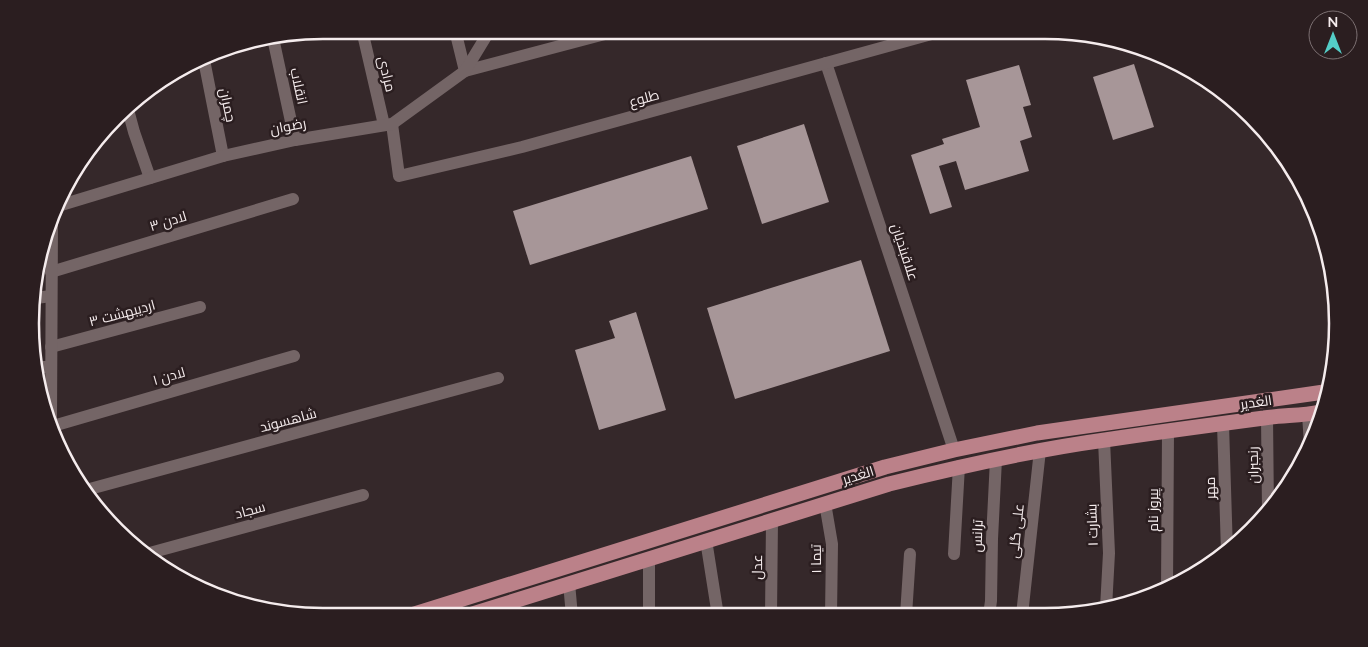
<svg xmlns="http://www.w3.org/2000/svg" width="1368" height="647" viewBox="0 0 1368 647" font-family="Lato,Cairo,sans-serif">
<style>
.building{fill:#a79698}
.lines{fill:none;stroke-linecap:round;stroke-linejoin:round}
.minor{stroke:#746566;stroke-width:12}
.major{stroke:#bb8189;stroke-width:15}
.labels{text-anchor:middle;stroke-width:5;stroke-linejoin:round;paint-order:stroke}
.street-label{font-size:14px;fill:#f5eced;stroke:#2b1e20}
.rim{fill:none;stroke:#f5eced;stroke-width:2.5}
</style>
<rect width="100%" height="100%" fill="#35282a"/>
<g class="building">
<path d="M1134,64l20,63 -41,13 -20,-63z"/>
<path d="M1019,65l12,40 -8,2 9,30 -12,4 9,30 -64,19 -9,-29 -17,5 13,41 -22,7 -19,-59 33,-11 -2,-5 38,-12 -14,-47z"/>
<path d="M804,124l25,78 -67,22 -25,-78z"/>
<path d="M691,156l17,53 -178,56 -17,-54z"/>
<path d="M861,260l29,91 -155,48 -28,-91z"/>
<path d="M636,312l30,98 -67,20 -24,-80 40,-12 -6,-17z"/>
</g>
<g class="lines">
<g class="minor">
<path d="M362,30l22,95"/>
<path d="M455,30l10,41 155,-41"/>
<path d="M273,38l22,102"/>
<path d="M204,60l19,96"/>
<path d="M826,63l128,387"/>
<path d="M127,106l7,26 16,46"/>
<path d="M392,124l7,52 123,-29 424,-117"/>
<path d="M58,206l165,-50 72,-16 97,-16 73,-53 25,-41"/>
<path d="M51,272l242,-73"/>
<path d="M36,298l15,-2"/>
<path d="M51,347l149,-40"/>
<path d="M36,367h15"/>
<path d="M1308,414l2,31"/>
<path d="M1267,417l1,94"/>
<path d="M51,421l1,-197"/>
<path d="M1223,424l4,128"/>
<path d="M53,426l241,-70"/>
<path d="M1104,440l5,113 -3,55"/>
<path d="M86,490l412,-112"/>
<path d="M825,503l7,41 -1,71"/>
<path d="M706,540l12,76"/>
<path d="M146,554l217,-59"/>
<path d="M954,554l5,-88"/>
<path d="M649,558v58"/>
<path d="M569,583l3,33"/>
<path d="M1167,589l1,-157"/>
<path d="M771,615l1,-95"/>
<path d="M906,615l4,-61"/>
<path d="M989,615l2,-14 1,-62 4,-80"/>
<path d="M1022,615l18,-165"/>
</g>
<g class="major">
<path d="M405,617l480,-150 69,-17 83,-17 287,-41"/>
<path d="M463,617l426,-133c72,-18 143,-34 216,-44 53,-8 106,-15 159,-22 19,-3 38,-2 56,-6"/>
</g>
</g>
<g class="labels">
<g class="street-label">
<text transform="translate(387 74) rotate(77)" y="5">مرادی</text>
<text transform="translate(299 86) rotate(78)" y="5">انقلاب</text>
<text transform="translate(644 98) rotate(-15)" y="5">طلوع</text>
<text transform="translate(228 105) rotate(78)" y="5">چمران</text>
<text transform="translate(288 126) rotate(-11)" y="5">رضوان</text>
<text transform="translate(168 221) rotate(-17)" y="5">لادن ۳</text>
<text transform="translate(905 252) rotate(72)" y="5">علاقبندیان</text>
<text transform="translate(122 313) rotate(-15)" y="5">اردیبهشت ۳</text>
<text transform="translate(169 376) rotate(-16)" y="5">لادن ۱</text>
<text transform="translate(1256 402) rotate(-8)" y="5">الغدیر</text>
<text transform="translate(288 420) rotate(-15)" y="5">شاهسوند</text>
<text transform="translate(1253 465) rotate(-91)" y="5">رنجبران</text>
<text transform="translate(858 475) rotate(-17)" y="5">الغدیر</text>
<text transform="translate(1210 488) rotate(-91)" y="5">مهر</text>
<text transform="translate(250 510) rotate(-15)" y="5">سجاد</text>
<text transform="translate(1153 510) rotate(-90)" y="5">پیروز نام</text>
<text transform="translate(1092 525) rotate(-92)" y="5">بشارت ۱</text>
<text transform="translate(1016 531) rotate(-84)" y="5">علی گلی</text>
<text transform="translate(977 536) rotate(-88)" y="5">ترانس</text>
<text transform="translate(816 559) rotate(-91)" y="5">تیما ۱</text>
<text transform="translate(757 567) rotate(-89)" y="5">عدل</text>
</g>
</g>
<path d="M0 0H1368V647H0ZM323 39H1045A284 284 0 0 1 1329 323V324A284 284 0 0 1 1045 608H323A284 284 0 0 1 39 324V323A284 284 0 0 1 323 39Z" fill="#2b1e20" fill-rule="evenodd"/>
<path class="rim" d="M323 39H1045A284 284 0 0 1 1329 323V324A284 284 0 0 1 1045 608H323A284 284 0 0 1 39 324V323A284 284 0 0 1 323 39Z"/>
<g transform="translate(1333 35)"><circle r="24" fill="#2b1e20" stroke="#7c7072"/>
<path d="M0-4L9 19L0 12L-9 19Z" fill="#54cdc7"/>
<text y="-8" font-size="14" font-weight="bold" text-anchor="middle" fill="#f5eced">N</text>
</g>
</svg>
